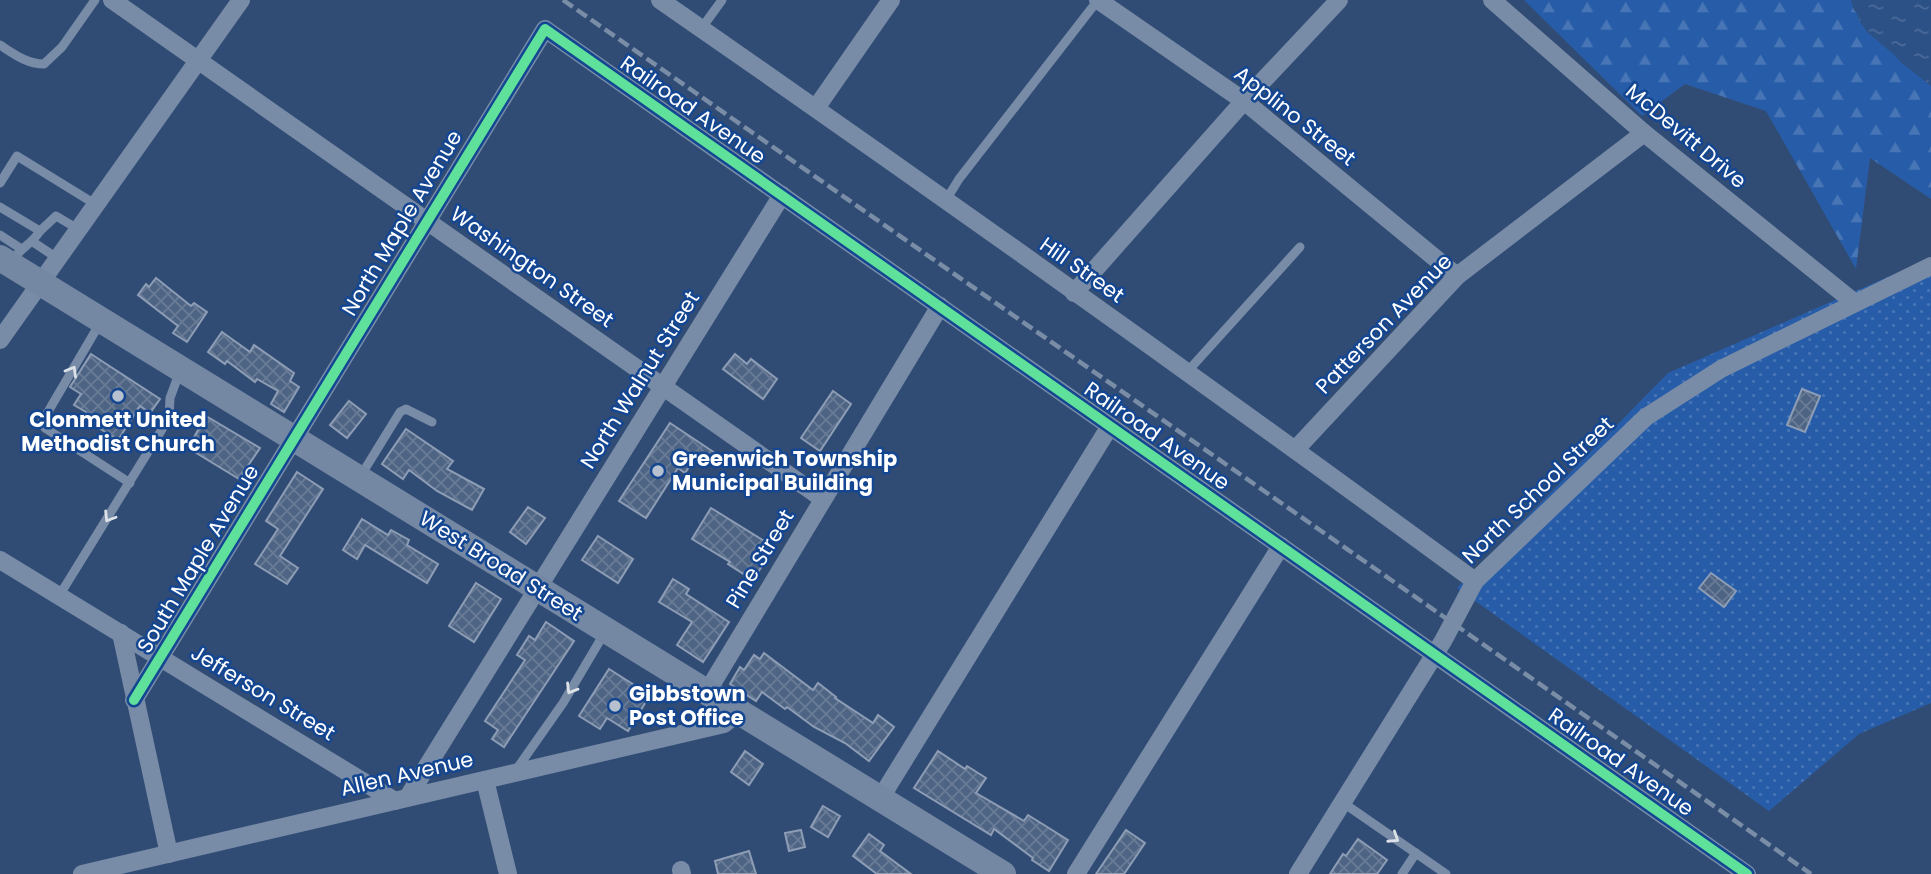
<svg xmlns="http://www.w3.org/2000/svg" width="1931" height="874" viewBox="0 0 1931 874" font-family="Poppins,sans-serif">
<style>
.forest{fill:url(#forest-firs)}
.park{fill:url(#park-dots)}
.water{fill:url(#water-ripples)}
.building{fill:url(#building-cross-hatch);stroke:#8d9db5;stroke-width:2}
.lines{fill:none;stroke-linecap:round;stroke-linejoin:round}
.lane{stroke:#788ca7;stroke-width:9}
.street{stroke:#788ca7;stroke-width:18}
.secondary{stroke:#7488a4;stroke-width:26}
.rail{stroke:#7a8da7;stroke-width:4.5;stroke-dasharray:12 5;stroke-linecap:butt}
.cycleway-casing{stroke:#144691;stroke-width:15}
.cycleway{stroke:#60e19b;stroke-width:10}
.oneway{stroke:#dde2e9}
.poi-dot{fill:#b7c0ce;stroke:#144691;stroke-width:2.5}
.labels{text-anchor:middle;stroke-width:5;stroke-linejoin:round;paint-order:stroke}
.street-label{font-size:21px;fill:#fff;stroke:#144691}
.poi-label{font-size:21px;font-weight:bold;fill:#fff;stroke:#144691;text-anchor:start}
</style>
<defs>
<pattern id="forest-firs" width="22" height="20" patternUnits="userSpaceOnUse" patternTransform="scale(1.75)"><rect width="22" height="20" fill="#275da8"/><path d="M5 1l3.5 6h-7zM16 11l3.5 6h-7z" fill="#4775b5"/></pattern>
<pattern id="park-dots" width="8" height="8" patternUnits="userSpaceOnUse" patternTransform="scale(1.75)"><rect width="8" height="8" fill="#275da8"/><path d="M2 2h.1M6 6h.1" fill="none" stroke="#4775b5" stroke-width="1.8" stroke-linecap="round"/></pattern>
<pattern id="water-ripples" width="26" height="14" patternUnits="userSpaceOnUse" patternTransform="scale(1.75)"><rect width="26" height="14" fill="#2c5187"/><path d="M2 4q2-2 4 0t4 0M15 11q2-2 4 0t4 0" fill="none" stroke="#4c6b99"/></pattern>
<pattern id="building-cross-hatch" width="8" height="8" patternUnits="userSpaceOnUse" patternTransform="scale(1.75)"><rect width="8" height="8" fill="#4e6484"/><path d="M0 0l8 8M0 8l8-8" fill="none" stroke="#697b96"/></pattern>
</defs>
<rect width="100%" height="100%" fill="#314c74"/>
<path class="forest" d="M1524,0h327l3,10 47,52 30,24v113l-61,-41 -14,111 -90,-158 -81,-27 -43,32z"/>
<path class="park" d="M1931,258v445l-72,31 -90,77 -312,-223 211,-215z"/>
<path class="water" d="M1851,0h80v86l-64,-54 -7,-10z"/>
<g class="building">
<path d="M156,278l35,28 3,-3 13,9 -20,30 -14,-9 5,-7 -40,-31 8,-11 3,3z"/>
<path d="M222,332l28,20 4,-7 40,28 -4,8 9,6 -15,25 -13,-8 7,-13 -21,-12 -2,3 -28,-21 -2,3 -17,-12z"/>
<path d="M91,354l69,45 -10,14 -10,-7 -22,34 -24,-15 4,-6 -24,-14 7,-11 -11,-7z"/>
<path d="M735,354l12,10 4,-5 26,20 -14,20 -40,-30z"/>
<path d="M1802,389l18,7 -15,36 -18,-7z"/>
<path d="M833,391l18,13 -31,47 -19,-13z"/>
<path d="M349,401l17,13 -19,24 -17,-13z"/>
<path d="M206,416l54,32 -21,31 -51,-31z"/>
<path d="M670,423l45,30 -6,10 -12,-8 -12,18 -7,-5 -32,50 -27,-17z"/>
<path d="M406,429l47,32 -6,8 37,20 -12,21 -35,-19 -28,-21 -6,9 -21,-15z"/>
<path d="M297,472l26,17 -43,67 18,12 -11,16 -32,-20 23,-35 -12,-8z"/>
<path d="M528,507l17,11 -19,26 -16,-12z"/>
<path d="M711,508l63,39 -21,33 -25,-16 2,-2 -38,-23z"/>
<path d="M362,519l26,16 3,-5 18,10 -2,5 31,19 -11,19 -62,-38 -8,14 -14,-9z"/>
<path d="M598,536l35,23 -15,24 -36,-23z"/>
<path d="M1711,573l25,18 -12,16 -25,-19z"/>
<path d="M673,579l16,10 -3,5 43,28 -26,40 -26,-17 15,-23 -33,-20z"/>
<path d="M476,583l25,16 -27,43 -25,-16z"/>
<path d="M546,622l28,19 -70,106 -12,-8 6,-9 -13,-9 40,-61 -8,-5 12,-19 6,4z"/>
<path d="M764,653l49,37 5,-7 18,14 -1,1 38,25 5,-8 16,12 -25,34 -24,-18 -31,-16 -27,-20 -2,2 -23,-17 -6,9 -26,-17 10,-17 4,3 10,-15 6,4z"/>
<path d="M609,669l41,26 -22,36 -21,-13 -7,11 -21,-13z"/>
<path d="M745,751l18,13 -14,21 -18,-13z"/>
<path d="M938,751l27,18 2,-3 19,12 -10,15 48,28 4,-6 40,25 -19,31 -17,-11 1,-2 -39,-29 -3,6 -77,-47z"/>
<path d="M823,806l17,10 -12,21 -17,-10z"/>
<path d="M801,830l4,17 -16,4 -4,-18z"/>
<path d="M1126,830l19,13 -21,31h-28z"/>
<path d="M869,834l15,11 -4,6 31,23h-34l-24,-18z"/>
<path d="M1358,839l29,21 -10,14h-47l13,-20 3,2z"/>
<path d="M749,851l7,23h-38l-3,-13z"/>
</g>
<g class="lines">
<g class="lane">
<path d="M701,29l21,-29"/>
<path d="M0,45c14,9 27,19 44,19l18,-17 33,-47"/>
<path d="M0,183l17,-27 78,48"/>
<path d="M946,200l13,-21 139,-179"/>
<path d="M0,207l40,24c-8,13 -20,17 -28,30"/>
<path d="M40,231l16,-15 22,13"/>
<path d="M0,235l20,13"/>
<path d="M33,242l24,16"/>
<path d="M100,323l-58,99 3,6 85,55"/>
<path d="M1187,372l113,-125"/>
<path d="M360,477l40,-65 6,-3 26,13"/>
<path d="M59,596l110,-178 1,-20 10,-27"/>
<path d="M516,770l47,-67 42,-71"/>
<path d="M1342,802l104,72"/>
<path d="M1402,874l14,-21"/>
</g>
<g class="street">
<path d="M112,0l711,499"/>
<path d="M660,0c274,190 546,384 815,581"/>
<path d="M1098,0l146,101 213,175"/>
<path d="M1492,0l152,133 211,170"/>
<path d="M816,108l75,-108"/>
<path d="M1074,293l170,-192 95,-101"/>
<path d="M0,340l241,-340"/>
<path d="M1296,449l161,-173 187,-143"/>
<path d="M0,560l395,241"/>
<path d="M121,633l48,221"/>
<path d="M707,692l233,-386"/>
<path d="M134,700l411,-671 1202,845"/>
<path d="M485,780l23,94"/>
<path d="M408,797l374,-602"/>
<path d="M880,799l230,-373"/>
<path d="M681,870l1,4"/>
<path d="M82,874l642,-150 15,-12"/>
<path d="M1076,874l205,-328"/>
<path d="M1298,874l145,-233 32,-60 171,-164 75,-48 210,-103"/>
</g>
<path class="secondary" d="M0,258l1003,616"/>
<path class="rail" d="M563,0l1248,874"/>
<g class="cycleway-casing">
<path id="cycleway" d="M134,700l411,-671 1202,845"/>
</g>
<use href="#cycleway" class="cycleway"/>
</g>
<defs><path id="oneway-chevron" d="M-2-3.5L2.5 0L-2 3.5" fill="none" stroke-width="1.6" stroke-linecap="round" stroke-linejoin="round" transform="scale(1.75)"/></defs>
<g class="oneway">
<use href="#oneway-chevron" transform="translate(72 371) rotate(-60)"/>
<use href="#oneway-chevron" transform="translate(109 517) rotate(122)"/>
<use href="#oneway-chevron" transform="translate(571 689) rotate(121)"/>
<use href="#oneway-chevron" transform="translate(1394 838) rotate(33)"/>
</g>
<g class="poi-dot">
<circle cx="118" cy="396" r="7"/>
<circle cx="658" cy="471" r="7"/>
<circle cx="615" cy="706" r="7"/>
</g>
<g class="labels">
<g class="street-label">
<text transform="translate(693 110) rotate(35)" y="7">Railroad Avenue</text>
<text transform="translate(1295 116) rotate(38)" y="7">Applino Street</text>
<text transform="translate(1686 136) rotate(40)" y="7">McDevitt Drive</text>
<text transform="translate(402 223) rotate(-59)" y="7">North Maple Avenue</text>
<text transform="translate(532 267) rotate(35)" y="7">Washington Street</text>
<text transform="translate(1082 270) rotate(35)" y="7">Hill Street</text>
<text transform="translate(1384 324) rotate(-46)" y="7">Patterson Avenue</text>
<text transform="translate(640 380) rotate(-58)" y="7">North Walnut Street</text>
<text transform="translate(1157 436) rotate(35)" y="7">Railroad Avenue</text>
<text transform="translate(1538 490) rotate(-44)" y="7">North School Street</text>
<text transform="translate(198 559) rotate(-59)" y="7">South Maple Avenue</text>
<text transform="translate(760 559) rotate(-59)" y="7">Pine Street</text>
<text transform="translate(501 566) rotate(32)" y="7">West Broad Street</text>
<text transform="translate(263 693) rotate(31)" y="7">Jefferson Street</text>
<text transform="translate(1621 762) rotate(35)" y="7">Railroad Avenue</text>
<text transform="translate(407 774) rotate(-13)" y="7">Allen Avenue</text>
</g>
<g class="poi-label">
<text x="118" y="427" text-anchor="middle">Clonmett United<tspan x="118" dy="24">Methodist Church</tspan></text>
<text x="672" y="466">Greenwich Township<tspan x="672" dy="24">Municipal Building</tspan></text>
<text x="629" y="701">Gibbstown<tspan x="629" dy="24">Post Office</tspan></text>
</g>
</g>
</svg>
